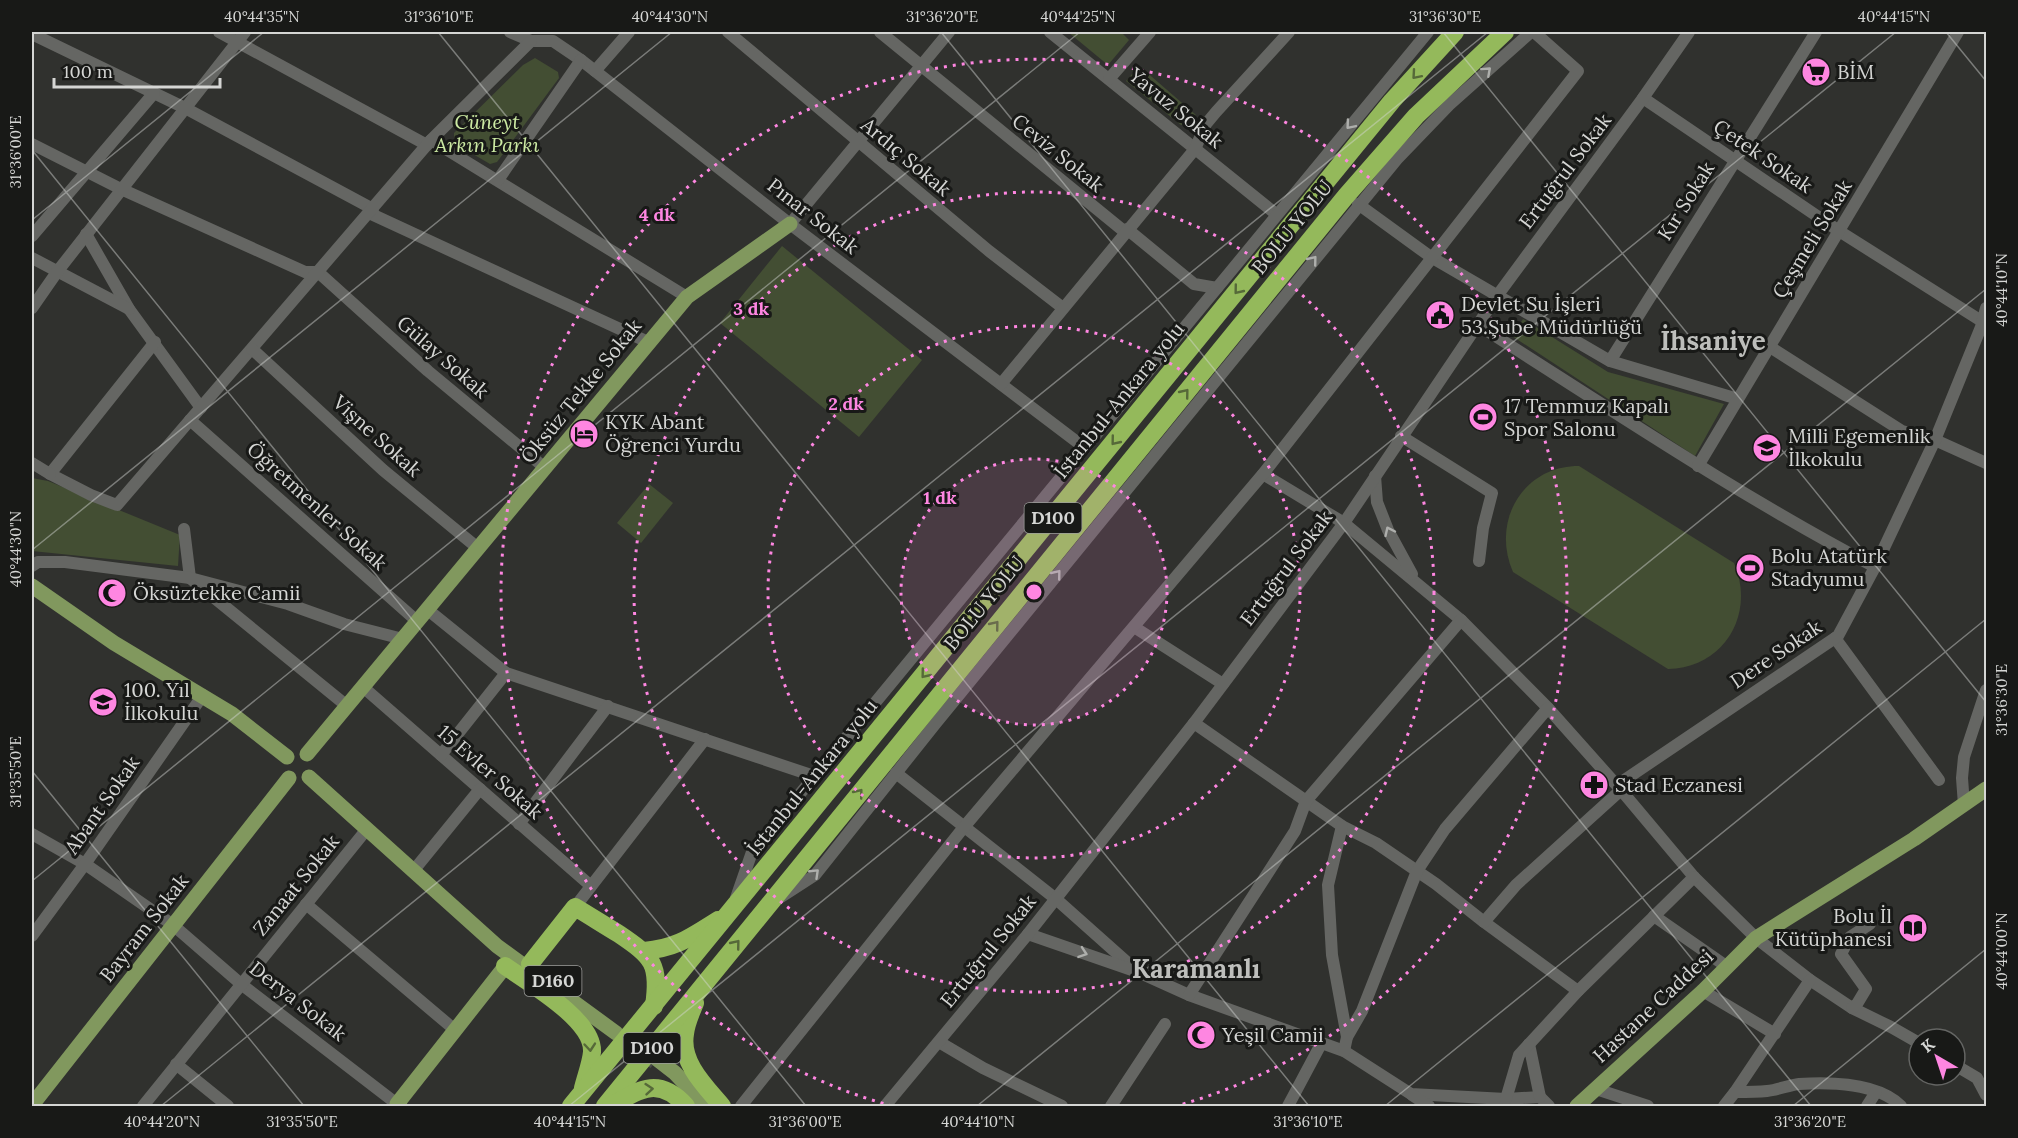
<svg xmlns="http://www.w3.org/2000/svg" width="2018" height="1138" viewBox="0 0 2018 1138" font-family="Lora,serif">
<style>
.green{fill:#434e33}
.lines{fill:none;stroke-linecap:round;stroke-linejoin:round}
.major-tunnel{stroke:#494a47;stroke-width:15;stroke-dasharray:15 8;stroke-linecap:butt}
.minor{stroke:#656663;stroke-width:12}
.major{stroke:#81985e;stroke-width:15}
.highway{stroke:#94b95b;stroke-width:18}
.oneway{stroke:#aeafac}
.oneway2{stroke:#566939}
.ticks{fill:none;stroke:#d5d6d4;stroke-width:1.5;stroke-opacity:0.45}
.ring{fill:none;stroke:#fe86e1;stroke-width:3;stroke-dasharray:3 6}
.labels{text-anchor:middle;stroke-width:6;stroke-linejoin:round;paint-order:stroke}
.shield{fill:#181917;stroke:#9c9d9b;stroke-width:1.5}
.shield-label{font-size:18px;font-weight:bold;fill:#d5d6d4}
.poi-label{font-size:20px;fill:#d5d6d4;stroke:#181917;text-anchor:start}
.street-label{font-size:20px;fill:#d5d6d4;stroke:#181917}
.park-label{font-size:20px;font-style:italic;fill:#cceaa3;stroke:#181917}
.district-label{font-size:26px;font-weight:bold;fill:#bdbebb;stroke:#181917}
.centre{fill:#fe86e1;stroke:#181917;stroke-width:3}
.ring-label{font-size:18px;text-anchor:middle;font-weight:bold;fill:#fe86e1;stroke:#181917;stroke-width:6;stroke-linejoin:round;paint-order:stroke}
.neatline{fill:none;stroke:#d5d6d4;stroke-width:2}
.ticks-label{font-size:15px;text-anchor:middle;fill:#d5d6d4}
</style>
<rect width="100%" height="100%" fill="#30312e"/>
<g class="green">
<path d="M1068,32h53l8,8 -21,25z"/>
<path d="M535,58l23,14 1,6 -62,84 -7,2 -36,-21v-10l69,-68z"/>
<path d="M1137,64l59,51 -9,10h-6l-55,-44 7,-8 -1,-4z"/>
<path d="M782,246l140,114 -63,77 -139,-114z"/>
<path d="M1523,319l85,53 116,32 -29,52 -183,-120z"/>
<path d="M1579,466l155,97c22,51 -10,105 -66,106l-155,-97c-22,-50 9,-106 66,-106z"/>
<path d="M32,478l16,3 132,54 -2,31 -146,-15z"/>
<path d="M649,484l24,19 -32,40 -24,-20z"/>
</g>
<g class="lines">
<path class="major-tunnel" d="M616,1033l39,29"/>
<g class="minor">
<path d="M219,32l208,113"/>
<path d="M510,32l21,9h22l28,19 209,164 295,224"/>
<path d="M728,32l261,219 74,57"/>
<path d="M880,32l245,200"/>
<path d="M1050,32l226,182"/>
<path d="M32,34l153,74 188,101"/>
<path d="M595,71l34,-39"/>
<path d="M1109,79l41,-47"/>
<path d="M1643,98l196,133 144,91"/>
<path d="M431,140l256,157"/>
<path d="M32,144l89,45 184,83h13l110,99 117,97"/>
<path d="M498,180l83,-120"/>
<path d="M1358,204l73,53 179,104 128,38"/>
<path d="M369,213l279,129"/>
<path d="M790,224l159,-192"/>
<path d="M1127,229l67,55 23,4"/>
<path d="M86,234l43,75 72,99"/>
<path d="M32,236l122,-143"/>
<path d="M32,258l97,51"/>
<path d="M32,308l25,-36 188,-240"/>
<path d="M1478,325c131,83 260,170 397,242"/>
<path d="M155,342l-105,132 41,21 26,10 314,-365 100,-99"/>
<path d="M1770,347l132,84 33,9 51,23"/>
<path d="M252,349l131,121 96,79"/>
<path d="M1610,361l206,-329"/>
<path d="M1001,384l194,-235 11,-25 10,-12 73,-80"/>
<path d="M190,420l228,202"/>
<path d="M1401,436l91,57 -9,35 -4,33"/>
<path d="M32,463l18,11"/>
<path d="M1698,466l260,-434"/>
<path d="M1263,474l81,49 117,97 87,88 73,82 73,87 62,61 54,42 42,28 39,19 28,16"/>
<path d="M1375,476l2,26 11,28 24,44"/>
<path d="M184,529l6,49 157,128"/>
<path d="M32,566l6,-4h27l125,16 98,26 56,20 59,15"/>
<path d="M428,610l78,63 308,103"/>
<path d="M1134,627l89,57"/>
<path d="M1835,638l104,142"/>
<path d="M363,687l228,199"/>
<path d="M1194,723l148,103 34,17 60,41 48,38 94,69"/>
<path d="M441,755l65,-82"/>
<path d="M896,773l160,126 82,73 51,23 155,56 67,43 95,5 34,-2 9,9"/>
<path d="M1617,785l221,-149 37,-69 60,-127 46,-113 5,-19"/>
<path d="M1964,805l-2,-27 2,-21 22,-67"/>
<path d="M519,824l89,-118"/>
<path d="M1342,826l-14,59 4,70 15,82"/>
<path d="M32,834l53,30 88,61 68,59 156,120 -2,2"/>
<path d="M414,870l66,-81"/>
<path d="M781,897l34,-22 121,-152 462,-565 51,-53 82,-73"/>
<path d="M736,898l16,-46 676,-820"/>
<path d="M306,904l149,126"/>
<path d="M575,907l130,-168"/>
<path d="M1654,916l72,50"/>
<path d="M1484,922l32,-37 105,-95"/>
<path d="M1028,934l104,36"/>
<path d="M32,936l53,-72 118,-169"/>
<path d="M1703,991l72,43"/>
<path d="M1189,995l106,-164 11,-30 155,-181"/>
<path d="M1852,1008l5,-4 9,-15 -25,-35 9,-17 20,-13"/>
<path d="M939,1042l44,26 79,38"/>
<path d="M1529,1044l11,53"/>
<path d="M1344,1051l3,-14 15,-26 55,-140 28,-42 103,-121"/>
<path d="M176,1064l52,42"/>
<path d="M1955,1065l22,13 9,17"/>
<path d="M1596,1089l52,17"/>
<path d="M1735,1092l75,-112"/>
<path d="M1412,1095l17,11"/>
<path d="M1506,1099l13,-44 59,-64 116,-114"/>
<path d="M143,1106l224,-277"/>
<path d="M741,1106l223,-279 299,-353 315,-403 -44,-39"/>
<path d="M885,1106l143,-172 166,-211 150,-200 153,-227 146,-198 46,-66"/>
<path d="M1111,1106l54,-82"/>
<path d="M1288,1106l33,-62"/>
<path d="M1724,1106l11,-14c11,0 22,0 32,-1 11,-1 22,-6 32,-7 31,-2 79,-1 102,22"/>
<path d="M1867,1106l9,-14"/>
</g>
<g class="major">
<path d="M32,586l82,57 118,71 55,43"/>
<path d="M307,754l380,-457 103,-73"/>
<path d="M309,777l188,169 119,87"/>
<path d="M657,1059l18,14 31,33"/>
<path d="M32,1105l257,-327"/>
<path d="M400,1106l-3,-2 114,-145"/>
<path d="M1577,1106l126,-115 53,-53 158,-99 72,-50"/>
</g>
<g class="highway">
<path d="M644,951c33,-3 47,-14 74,-31"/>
<path d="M530,964l45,-57c15,9 29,18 44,27 34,23 41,30 35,72"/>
<path d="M505,966c24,17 89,54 87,86 -1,11 -6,24 -9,36"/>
<path d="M695,1003c-4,10 -9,20 -10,31 -5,28 20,52 37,72"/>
<path d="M571,1106l821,-1005 63,-69"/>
<path d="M605,1106l741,-910 70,-80 89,-84"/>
<path d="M611,1106c29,-17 48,-30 75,0"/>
</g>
</g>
<defs><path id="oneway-chevron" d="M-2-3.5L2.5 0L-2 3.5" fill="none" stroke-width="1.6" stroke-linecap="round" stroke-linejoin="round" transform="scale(1.5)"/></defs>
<g class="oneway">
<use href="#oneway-chevron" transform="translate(1487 71) rotate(-42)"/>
<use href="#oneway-chevron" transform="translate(1350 125) rotate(130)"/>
<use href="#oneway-chevron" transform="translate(1313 260) rotate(-51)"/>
<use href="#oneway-chevron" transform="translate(1389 531) rotate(-115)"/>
<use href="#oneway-chevron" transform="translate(1057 574) rotate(-51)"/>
<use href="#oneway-chevron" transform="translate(815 873) rotate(-44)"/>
<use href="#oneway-chevron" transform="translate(1083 953) rotate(19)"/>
</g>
<g class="oneway2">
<use href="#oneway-chevron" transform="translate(1416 75) rotate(131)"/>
<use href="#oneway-chevron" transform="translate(1238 290) rotate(129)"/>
<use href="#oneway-chevron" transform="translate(1185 393) rotate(-51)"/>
<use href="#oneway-chevron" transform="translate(1115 441) rotate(129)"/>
<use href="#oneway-chevron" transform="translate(995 625) rotate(-51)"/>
<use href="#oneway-chevron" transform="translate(925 674) rotate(129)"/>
<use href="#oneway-chevron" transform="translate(859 793) rotate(-51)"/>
<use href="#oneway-chevron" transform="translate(736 944) rotate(-51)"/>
<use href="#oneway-chevron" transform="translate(590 1047) rotate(85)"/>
<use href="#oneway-chevron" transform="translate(649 1089) rotate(-5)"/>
</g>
<path class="ticks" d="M438,32l871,1074M941,32l870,1074M1443,32l543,670M1946,32l40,49M32,150l774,956M32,220l232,-188M32,550l640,-518M32,771l272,335M32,881l1048,-849M161,1106l1327,-1074M569,1106l1327,-1074M977,1106l1009,-817M1385,1106l601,-487M1793,1106l193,-157"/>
<circle cx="1034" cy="592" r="133" fill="#fe86e1" fill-opacity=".12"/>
<g class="ring">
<circle cx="1034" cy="592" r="133"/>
<circle cx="1034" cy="592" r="266"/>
<circle cx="1034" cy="592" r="400"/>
<path d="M892 1106A533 533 0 1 1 1176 1106"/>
</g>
<defs>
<g id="supermarket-disc" transform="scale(1.5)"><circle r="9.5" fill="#fe86e1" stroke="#181917"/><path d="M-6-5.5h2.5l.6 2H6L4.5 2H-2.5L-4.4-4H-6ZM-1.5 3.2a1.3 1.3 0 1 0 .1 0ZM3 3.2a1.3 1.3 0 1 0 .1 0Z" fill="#111"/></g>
<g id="civic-disc" transform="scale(1.5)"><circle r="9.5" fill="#fe86e1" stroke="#181917"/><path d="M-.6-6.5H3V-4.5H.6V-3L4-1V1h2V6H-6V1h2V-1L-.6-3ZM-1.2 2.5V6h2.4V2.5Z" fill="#111"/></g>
<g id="stadium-disc" transform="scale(1.5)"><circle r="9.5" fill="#fe86e1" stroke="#181917"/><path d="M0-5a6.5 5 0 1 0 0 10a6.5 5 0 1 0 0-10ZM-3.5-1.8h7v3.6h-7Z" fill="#111"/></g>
<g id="hotel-disc" transform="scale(1.5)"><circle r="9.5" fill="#fe86e1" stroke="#181917"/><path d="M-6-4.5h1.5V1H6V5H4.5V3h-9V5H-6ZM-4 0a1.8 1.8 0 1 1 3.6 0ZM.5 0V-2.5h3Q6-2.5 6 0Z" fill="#111"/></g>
<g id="school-disc" transform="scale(1.5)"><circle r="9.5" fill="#fe86e1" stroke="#181917"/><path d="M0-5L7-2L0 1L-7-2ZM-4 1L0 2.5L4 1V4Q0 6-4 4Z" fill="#111"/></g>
<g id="mosque-disc" transform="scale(1.5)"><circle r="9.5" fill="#fe86e1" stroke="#181917"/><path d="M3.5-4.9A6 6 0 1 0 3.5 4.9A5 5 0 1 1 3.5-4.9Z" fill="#111"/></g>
<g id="pharmacy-disc" transform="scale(1.5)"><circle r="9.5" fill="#fe86e1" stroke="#181917"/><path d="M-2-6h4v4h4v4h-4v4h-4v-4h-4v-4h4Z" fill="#111"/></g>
<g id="library-disc" transform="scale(1.5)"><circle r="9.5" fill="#fe86e1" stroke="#181917"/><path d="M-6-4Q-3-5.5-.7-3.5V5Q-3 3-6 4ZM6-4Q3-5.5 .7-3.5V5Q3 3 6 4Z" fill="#111"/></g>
</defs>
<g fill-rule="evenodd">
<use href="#supermarket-disc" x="1816" y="72"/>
<use href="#civic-disc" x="1440" y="315"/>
<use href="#stadium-disc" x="1483" y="417"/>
<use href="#hotel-disc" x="584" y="434"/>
<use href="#school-disc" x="1767" y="448"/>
<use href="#stadium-disc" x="1750" y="568"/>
<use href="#mosque-disc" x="112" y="593"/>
<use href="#school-disc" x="103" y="702"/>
<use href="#pharmacy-disc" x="1594" y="785"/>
<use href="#library-disc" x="1913" y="928"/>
<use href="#mosque-disc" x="1201" y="1035"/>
</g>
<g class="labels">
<g class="shield">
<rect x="1024.5" y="503" width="57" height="30" rx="4.5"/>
<rect x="524.5" y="966" width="57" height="30" rx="4.5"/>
<rect x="623.5" y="1033" width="57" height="30" rx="4.5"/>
</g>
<g class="shield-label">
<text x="1053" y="524">D100</text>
<text x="553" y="987">D160</text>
<text x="652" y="1054">D100</text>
</g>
<g class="poi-label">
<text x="1837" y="79">BİM</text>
<text x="1461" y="311">Devlet Su İşleri<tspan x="1461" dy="23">53.Şube Müdürlüğü</tspan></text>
<text x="1504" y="413">17 Temmuz Kapalı<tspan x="1504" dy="23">Spor Salonu</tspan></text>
<text x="605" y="429">KYK Abant<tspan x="605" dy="23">Öğrenci Yurdu</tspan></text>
<text x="1788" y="443">Milli Egemenlik<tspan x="1788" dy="23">İlkokulu</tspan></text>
<text x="1771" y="563">Bolu Atatürk<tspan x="1771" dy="23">Stadyumu</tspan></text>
<text x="133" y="600">Öksüztekke Camii</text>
<text x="124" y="697">100. Yıl<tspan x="124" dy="23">İlkokulu</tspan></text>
<text x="1615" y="792">Stad Eczanesi</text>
<text x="1892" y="923" text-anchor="end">Bolu İl<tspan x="1892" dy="23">Kütüphanesi</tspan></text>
<text x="1222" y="1042">Yeşil Camii</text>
</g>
<g class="street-label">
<text transform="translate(1176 108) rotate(39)" y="7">Yavuz Sokak</text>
<text transform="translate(1058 153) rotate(39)" y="7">Ceviz Sokak</text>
<text transform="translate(1763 156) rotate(34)" y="7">Çetek Sokak</text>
<text transform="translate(906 157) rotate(40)" y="7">Ardıç Sokak</text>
<text transform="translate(1565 171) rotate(-53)" y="7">Ertuğrul Sokak</text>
<text transform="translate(1686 201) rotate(-58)" y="7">Kır Sokak</text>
<text transform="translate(813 216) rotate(38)" y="7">Pınar Sokak</text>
<text transform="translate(1292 227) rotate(-51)" y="7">BOLU YOLU</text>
<text transform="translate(1812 239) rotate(-59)" y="7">Çeşmeli Sokak</text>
<text transform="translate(443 357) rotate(41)" y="7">Gülay Sokak</text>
<text transform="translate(581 391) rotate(-51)" y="7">Öksüz Tekke Sokak</text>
<text transform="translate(1119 400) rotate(-51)" y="7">İstanbul-Ankara yolu</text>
<text transform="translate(377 436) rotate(42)" y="7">Vişne Sokak</text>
<text transform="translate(317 506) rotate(42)" y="7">Öğretmenler Sokak</text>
<text transform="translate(1286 568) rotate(-53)" y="7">Ertuğrul Sokak</text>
<text transform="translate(984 603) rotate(-51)" y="7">BOLU YOLU</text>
<text transform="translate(1776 654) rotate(-34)" y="7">Dere Sokak</text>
<text transform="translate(490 772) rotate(41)" y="7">15 Evler Sokak</text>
<text transform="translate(812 777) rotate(-51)" y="7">İstanbul-Ankara yolu</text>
<text transform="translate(102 805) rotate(-55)" y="7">Abant Sokak</text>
<text transform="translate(296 885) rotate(-51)" y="7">Zanaat Sokak</text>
<text transform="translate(144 928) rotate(-52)" y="7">Bayram Sokak</text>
<text transform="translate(988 951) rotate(-51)" y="7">Ertuğrul Sokak</text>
<text transform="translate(298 1001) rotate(38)" y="7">Derya Sokak</text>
<text transform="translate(1653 1006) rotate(-43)" y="7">Hastane Caddesi</text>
</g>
<g class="park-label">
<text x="487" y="129">Cüneyt<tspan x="487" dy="23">Arkın Parkı</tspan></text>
</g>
<g class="district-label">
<text x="1713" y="350">İhsaniye</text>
<text x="1196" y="978">Karamanlı</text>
</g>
</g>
<circle cx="1034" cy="592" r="9" class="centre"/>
<g class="ring-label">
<text x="657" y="221">4 dk</text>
<text x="751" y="315">3 dk</text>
<text x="846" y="410">2 dk</text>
<text x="940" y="504">1 dk</text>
</g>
<rect width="2018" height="1138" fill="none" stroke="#181917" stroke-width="66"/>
<g transform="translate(1937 1057) rotate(321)"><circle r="28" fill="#181917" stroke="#646563" stroke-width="1.5"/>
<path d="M0-4.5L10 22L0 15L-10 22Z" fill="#fe86e1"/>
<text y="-9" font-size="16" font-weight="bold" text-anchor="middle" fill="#d5d6d4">K</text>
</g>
<path d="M54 78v9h166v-9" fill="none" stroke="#d5d6d4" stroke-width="3"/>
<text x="63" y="78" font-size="18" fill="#d5d6d4" stroke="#181917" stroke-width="4.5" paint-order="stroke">100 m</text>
<rect x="33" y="33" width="1952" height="1072" class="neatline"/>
<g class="ticks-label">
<text x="262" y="22">40°44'35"N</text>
<text x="439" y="22">31°36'10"E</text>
<text x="670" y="22">40°44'30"N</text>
<text x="942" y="22">31°36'20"E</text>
<text x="1078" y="22">40°44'25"N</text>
<text x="1445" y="22">31°36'30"E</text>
<text x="1894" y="22">40°44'15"N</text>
<text transform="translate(16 152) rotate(-90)" y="5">31°36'00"E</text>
<text transform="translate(2002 290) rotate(-90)" y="5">40°44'10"N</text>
<text transform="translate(16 549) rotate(-90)" y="5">40°44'30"N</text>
<text transform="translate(2002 700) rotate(-90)" y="5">31°36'30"E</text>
<text transform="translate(16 772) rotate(-90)" y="5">31°35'50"E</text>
<text transform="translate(2002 951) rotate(-90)" y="5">40°44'00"N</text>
<text x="162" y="1127">40°44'20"N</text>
<text x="302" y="1127">31°35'50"E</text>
<text x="570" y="1127">40°44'15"N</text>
<text x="805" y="1127">31°36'00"E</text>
<text x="978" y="1127">40°44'10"N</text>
<text x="1308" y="1127">31°36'10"E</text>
<text x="1810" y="1127">31°36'20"E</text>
</g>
</svg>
